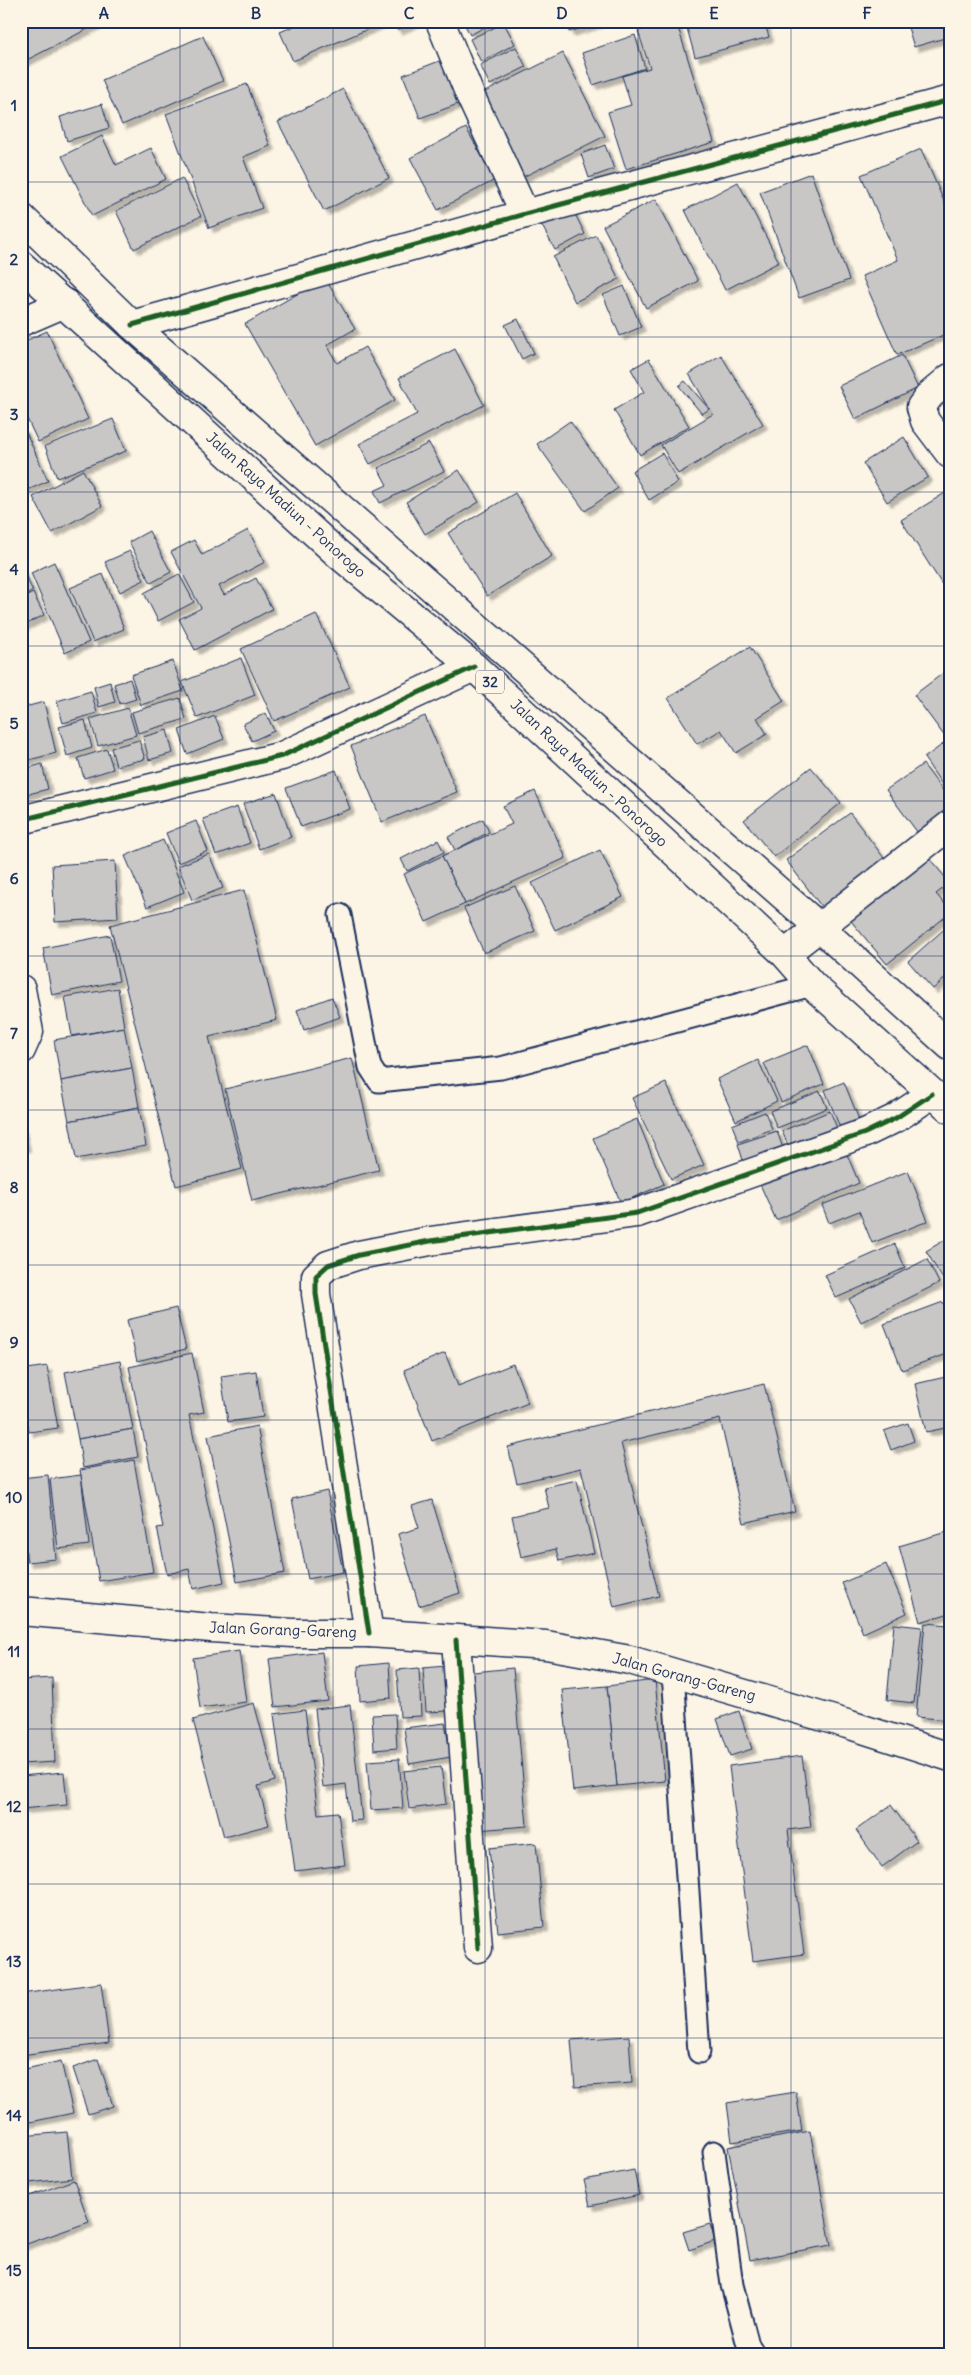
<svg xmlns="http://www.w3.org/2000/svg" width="971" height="2375" viewBox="0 0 971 2375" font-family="Delius,sans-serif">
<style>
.building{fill:#c8c7c6;stroke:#1b2f5e;filter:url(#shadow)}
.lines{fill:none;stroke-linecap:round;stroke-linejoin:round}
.lane-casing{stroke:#1b2f5e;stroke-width:25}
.street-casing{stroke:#1b2f5e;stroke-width:31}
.secondary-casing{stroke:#1b2f5e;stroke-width:31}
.highway-casing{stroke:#1b2f5e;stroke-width:31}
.lane{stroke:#fcf5e5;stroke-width:21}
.street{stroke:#fcf5e5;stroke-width:28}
.secondary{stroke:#fcf5e5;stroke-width:28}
.highway{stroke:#fcf5e5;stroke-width:28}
.cycleway-casing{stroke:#fcf5e5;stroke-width:8}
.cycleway{stroke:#1b5e20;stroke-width:5}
.grid{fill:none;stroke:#1b2f5e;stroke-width:1;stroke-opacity:0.55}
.labels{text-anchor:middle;stroke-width:5;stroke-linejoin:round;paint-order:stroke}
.shield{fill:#fcf5e5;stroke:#5e6a86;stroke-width:1}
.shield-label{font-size:14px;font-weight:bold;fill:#1b2f5e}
.street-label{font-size:15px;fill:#1b2f5e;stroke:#fcf5e5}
.neatline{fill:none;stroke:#1b2f5e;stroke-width:2}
.grid-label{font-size:16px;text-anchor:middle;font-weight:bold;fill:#1b2f5e}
</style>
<defs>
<filter id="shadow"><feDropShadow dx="4.5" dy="4.5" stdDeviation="1" flood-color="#0004"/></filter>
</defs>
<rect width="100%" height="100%" fill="#fcf5e5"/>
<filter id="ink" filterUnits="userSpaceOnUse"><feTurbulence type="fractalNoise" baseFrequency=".02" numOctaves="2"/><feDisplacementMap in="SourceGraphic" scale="10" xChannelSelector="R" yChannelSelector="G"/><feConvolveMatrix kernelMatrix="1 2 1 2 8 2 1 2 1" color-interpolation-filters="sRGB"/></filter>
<g filter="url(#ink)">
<g class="building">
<path d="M21,21h82l-82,42z"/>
<path d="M306,21h81l-94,40 -13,-29z"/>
<path d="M393,21h24l-20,9z"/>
<path d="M463,21h33l-26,14z"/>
<path d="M566,21h39l-36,11z"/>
<path d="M669,21h7l38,121 -88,27 -18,-57 23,-7 -9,-29 28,-8 -12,-37z"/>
<path d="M685,21h79l5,16 -74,20z"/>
<path d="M906,21h38l4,16 -34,10z"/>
<path d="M504,23l11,21 -34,18 -11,-23z"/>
<path d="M635,35l10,33 -52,17 -11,-32z"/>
<path d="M203,36l20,45 -101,44 -20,-45z"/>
<path d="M516,47l10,20 -36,18 -10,-20z"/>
<path d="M563,53l42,83 -90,45 -42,-83z"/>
<path d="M442,60l16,44 -38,14 -17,-43z"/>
<path d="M247,84l23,62 -27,11 19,51 -53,20 -43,-114z"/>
<path d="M343,89l46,89 -65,33 -46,-89z"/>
<path d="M102,104l7,24 -42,13 -7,-24z"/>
<path d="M466,128l29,52 -57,30 -28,-52z"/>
<path d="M102,136l14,29 35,-17 15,31 -74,37 -30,-60z"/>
<path d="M605,145l9,24 -25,9 -8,-24z"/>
<path d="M921,149l29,66v117l-53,23 -35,-79 36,-16 -37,-85z"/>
<path d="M811,173l38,107 -50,18 -39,-106z"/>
<path d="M182,178l19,38 -67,33 -18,-38z"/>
<path d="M738,182l41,80 -54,28 -40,-80z"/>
<path d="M656,199l42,82 -52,27 -43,-82z"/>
<path d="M571,206l14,28 -30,16 -15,-28z"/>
<path d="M596,235l23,44 -44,23 -22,-45z"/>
<path d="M325,278l30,51 -28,16 10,18 28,-16 30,53 -80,46 -70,-122z"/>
<path d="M624,286l17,41 -21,9 -17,-41z"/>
<path d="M518,319l16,34 -12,6 -17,-34z"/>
<path d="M47,331l41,88 -50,23 -17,-36v-63z"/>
<path d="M455,349l29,56 -114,59 -11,-20 58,-30 -18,-36z"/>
<path d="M721,355l42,69 -85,50 -17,-29 52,-31 -24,-40z"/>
<path d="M902,355l16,33 -63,31 -16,-33z"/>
<path d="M649,359l40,67 -49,29 -26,-45 30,-18 -13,-23z"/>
<path d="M685,381l24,28 -7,5 -23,-28z"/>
<path d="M113,419l13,32 -69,27 -12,-32z"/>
<path d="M570,421l48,67 -33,23 -48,-67z"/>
<path d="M24,428l24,53 -27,12v-64z"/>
<path d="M904,437l24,40 -41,25 -24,-39z"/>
<path d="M429,443l15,28 -64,32 -6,-12 13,-6 -9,-17z"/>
<path d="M662,453l16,29 -29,18 -17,-29z"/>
<path d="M83,470l19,36 -50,27 -19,-36z"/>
<path d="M459,470l20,32 -54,32 -19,-32z"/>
<path d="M950,490v107l-49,-77z"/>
<path d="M515,493l37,63 -65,40 -39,-63z"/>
<path d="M248,530l17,32 -46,24 5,9 32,-17 16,31 -77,41 -16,-31 22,-11 -30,-56 23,-12 8,15z"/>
<path d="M149,531l22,41 -20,11 -22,-41z"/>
<path d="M130,551l14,29 -24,12 -15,-30z"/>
<path d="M54,562l35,80 -24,11 -34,-80z"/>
<path d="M21,567l12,24 -12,6z"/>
<path d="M103,574l21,55 -31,13 -23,-54z"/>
<path d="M179,574l15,28 -36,19 -14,-28z"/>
<path d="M33,593l11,22 -23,12v-28z"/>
<path d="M316,614l34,73 -76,34 -33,-72z"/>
<path d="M750,647l34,54 -27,17 10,16 -31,19 -15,-23 -24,14 -29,-46z"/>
<path d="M241,658l14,37 -58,23 -15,-36z"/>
<path d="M173,661l10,30 -42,14 -10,-30z"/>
<path d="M950,668v67l-4,3 -32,-43z"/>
<path d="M130,679l6,20 -16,5 -6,-20z"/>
<path d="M110,682l5,20 -16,5 -5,-20z"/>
<path d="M91,691l6,22 -34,10 -6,-22z"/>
<path d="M180,698l6,21 -48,14 -6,-21z"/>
<path d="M44,702l12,51 -31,8 -4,-16v-37z"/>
<path d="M128,708l8,27 -38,11 -8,-27z"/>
<path d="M266,713l8,18 -22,10 -9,-17z"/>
<path d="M215,716l9,23 -37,15 -8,-24z"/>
<path d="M425,716l32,76 -75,30 -31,-76z"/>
<path d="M85,720l7,28 -25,8 -8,-29z"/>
<path d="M167,730l6,23 -24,7 -6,-23z"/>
<path d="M950,739v57l-26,-38z"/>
<path d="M139,740l6,19 -29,7 -5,-18z"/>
<path d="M107,749l6,20 -29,9 -6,-20z"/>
<path d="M42,764l6,25 -27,7v-26z"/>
<path d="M923,764l27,36v9l-32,24 -32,-43z"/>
<path d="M811,767l30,36 -67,54 -30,-37z"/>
<path d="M336,770l14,39 -49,18 -15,-39z"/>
<path d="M535,791l31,67 -101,46 -23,-48 70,-32 -9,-18z"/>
<path d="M276,793l15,44 -32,12 -16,-45z"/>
<path d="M237,807l13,36 -34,12 -13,-36z"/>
<path d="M850,813l37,49 -63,48 -38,-50z"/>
<path d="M483,819l6,13 -34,18 -7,-13z"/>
<path d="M196,821l12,30 -30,12 -12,-30z"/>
<path d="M163,840l21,52 -37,15 -22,-51z"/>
<path d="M438,840l6,12 -37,19 -6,-12z"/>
<path d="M600,850l23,47 -68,33 -23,-47z"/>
<path d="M923,851l27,32 -14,11 14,16v3l-63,51 -41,-49z"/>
<path d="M209,854l14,34 -31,12 -14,-34z"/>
<path d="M442,856l23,48 -39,18 -22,-48z"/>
<path d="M115,861l3,57 -63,4 -3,-57z"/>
<path d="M515,886l20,45 -51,22 -20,-45z"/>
<path d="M244,890l33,130 -68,17 33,132 -66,17 -66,-261z"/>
<path d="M950,924v50l-17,15 -25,-28z"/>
<path d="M110,935l9,46 -67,14 -9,-47z"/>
<path d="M118,988l6,39 -52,9 -7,-39z"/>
<path d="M332,997l8,20 -36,13 -7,-20z"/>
<path d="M124,1027l8,41 -71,13 -7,-41z"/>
<path d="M808,1045l16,39 -43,18 -17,-39z"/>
<path d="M352,1058l27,112 -127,31 -27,-112z"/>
<path d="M758,1060l19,41 -41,20 -19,-42z"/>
<path d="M132,1068l7,39 -70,14 -8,-40z"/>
<path d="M844,1082l18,45 -19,8 -18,-45z"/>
<path d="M666,1083l38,82 -33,14 -39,-81z"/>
<path d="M820,1091l7,17 -50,20 -7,-17z"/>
<path d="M139,1107l7,39 -70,13 -7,-38z"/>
<path d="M830,1111l11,27 -48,19 -11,-26z"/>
<path d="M765,1112l7,17 -33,13 -7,-17z"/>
<path d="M637,1119l27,65 -43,19 -28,-65z"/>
<path d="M21,1124l5,23 -5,1z"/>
<path d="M777,1131l9,26 -40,13 -8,-26z"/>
<path d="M843,1145l16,38 -83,37 -17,-38z"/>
<path d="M908,1171l20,50 -56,22 -13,-32 -30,12 -7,-18z"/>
<path d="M950,1237v54l-24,-40z"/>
<path d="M895,1244l10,24 -69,30 -11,-23z"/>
<path d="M927,1259l12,24 -78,39 -12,-23z"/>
<path d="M943,1302l7,17v34l-48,17 -18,-46z"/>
<path d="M176,1308l10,41 -49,12 -10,-41z"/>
<path d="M192,1353l12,59 -15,3 35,167 -31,7 -4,-20 -22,5 -10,-46 6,-1 -34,-160z"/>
<path d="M445,1353l13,33 55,-22 15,39 -96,38 -28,-71z"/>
<path d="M120,1361l13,68 -55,10 -13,-67z"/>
<path d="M47,1366l11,62 -29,4 -8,-44v-18z"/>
<path d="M256,1371l7,46 -35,5 -7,-46z"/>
<path d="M950,1376v51l-24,5 -11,-48z"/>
<path d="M764,1384l31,127 -51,12 -24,-104 -99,24 38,153 -45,11 -33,-139 -64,15 -9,-36z"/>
<path d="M908,1423l6,18 -23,9 -7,-19z"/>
<path d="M257,1426l28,147 -48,9 -29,-146z"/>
<path d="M133,1429l5,28 -55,11 -5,-29z"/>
<path d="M134,1460l19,112 -54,9 -19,-111z"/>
<path d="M48,1475l8,84 -29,3 -6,-54v-30z"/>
<path d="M81,1475l8,70 -31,4 -8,-70z"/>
<path d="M577,1480l17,73 -35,8 -3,-12 -35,8 -9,-41 37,-8 -5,-21z"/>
<path d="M327,1491l16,81 -35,7 -16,-80z"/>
<path d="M432,1500l28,93 -41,13 -21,-72 21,-6 -7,-22z"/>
<path d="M950,1531v82l-30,9 -21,-76z"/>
<path d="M886,1564l21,49 -44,20 -21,-50z"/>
<path d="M925,1623l25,2v95l-34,-3z"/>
<path d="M894,1624l28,3 -8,76 -27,-3z"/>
<path d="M239,1651l7,51 -46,6 -7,-50z"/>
<path d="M322,1652l6,49 -53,6 -6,-48z"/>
<path d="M389,1663l2,35 -31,3 -2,-35z"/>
<path d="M446,1666l3,45 -23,1 -3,-44z"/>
<path d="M419,1668l2,48 -21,1 -3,-47z"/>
<path d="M513,1668l14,158 -50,4 -13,-157z"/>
<path d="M52,1678l3,84 -34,2v-84z"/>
<path d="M655,1680l10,101 -48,5 -10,-100z"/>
<path d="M607,1686l10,100 -44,5 -11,-101z"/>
<path d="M254,1703l21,78 -17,5 11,39 -45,12 -31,-117z"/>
<path d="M350,1705l12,115 -12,1 -4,-37 -23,3 -8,-78z"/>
<path d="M305,1710l13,104 20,-2 7,53 -50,6 -21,-157z"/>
<path d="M739,1711l13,38 -22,7 -13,-37z"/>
<path d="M395,1714l2,34 -23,2 -2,-35z"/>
<path d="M445,1723l6,34 -42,7 -5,-36z"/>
<path d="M802,1756l9,71 -23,3 16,124 -51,7 -24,-195z"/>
<path d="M399,1759l4,49 -32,2 -4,-49z"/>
<path d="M441,1767l5,37 -37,5 -5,-38z"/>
<path d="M64,1772l3,33 -46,4v-33z"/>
<path d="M891,1805l26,36 -35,26 -26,-37z"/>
<path d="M536,1843l8,84 -46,5 -9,-84z"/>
<path d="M101,1983l8,60 -88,12v-61z"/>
<path d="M629,2036l3,47 -57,4 -4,-47z"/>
<path d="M98,2059l15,47 -25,8 -15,-46z"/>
<path d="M61,2061l12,52 -52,11v-54z"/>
<path d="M796,2092l6,39 -70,11 -5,-39z"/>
<path d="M810,2131l21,114 -81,15 -22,-113z"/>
<path d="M67,2132l5,46 -51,6v-48z"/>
<path d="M634,2170l5,25 -49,11 -6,-26z"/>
<path d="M74,2180l15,42 -68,24v-47z"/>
<path d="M710,2224l5,17 -26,9 -6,-18z"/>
</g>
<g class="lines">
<g class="lane-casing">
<g id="lane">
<path d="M340,915l30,152 9,14 122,-13 311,-83"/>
<path d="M673,1673l26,379"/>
<path d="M714,2152l18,133 16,60 6,9"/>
</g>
</g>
<g class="street-casing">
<g id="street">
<path d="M440,21l30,74 55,119"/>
<path d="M21,322l44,-19"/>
<path d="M132,325l393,-111 425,-114"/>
<path d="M950,378l-20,17 -9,12 4,14 25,33"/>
<path d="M21,820l261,-64 192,-89"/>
<path d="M785,954l165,-129"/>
<path d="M21,989l8,43 -8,18"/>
<path d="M369,1633l-53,-339v-18l12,-11 31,-10 71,-14 207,-28 228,-80 31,-15 36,-24"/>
<path d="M456,1640l22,308"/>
</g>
</g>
<g class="secondary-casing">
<path id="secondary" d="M21,1611l190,17 82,5h76l177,12 84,15 217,64 103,33"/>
</g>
<g class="highway-casing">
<g id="highway">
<path d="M21,217l111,108 686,601 132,120"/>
<path d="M21,265l317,289 136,113 311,287 27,31 138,124"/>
</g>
</g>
<use href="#lane" class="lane"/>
<use href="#street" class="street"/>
<use href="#secondary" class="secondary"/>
<use href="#highway" class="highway"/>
<g class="cycleway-casing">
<g id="cycleway">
<path d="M132,325l393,-111 425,-114"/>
<path d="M21,820l261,-64 192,-89"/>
<path d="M369,1633l-53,-339v-18l12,-11 31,-10 71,-14 207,-28 228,-80 31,-15 36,-24"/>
<path d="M456,1640l22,308"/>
</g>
</g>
<use href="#cycleway" class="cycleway"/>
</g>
</g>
<path class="grid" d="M180,21v2333M333,21v2333M485,21v2333M638,21v2333M791,21v2333M21,182h929M21,337h929M21,492h929M21,646h929M21,801h929M21,956h929M21,1110h929M21,1265h929M21,1420h929M21,1574h929M21,1729h929M21,1884h929M21,2038h929M21,2193h929"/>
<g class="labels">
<rect class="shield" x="476" y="670.5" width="28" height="23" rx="4"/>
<g class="shield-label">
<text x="490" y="687">32</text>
</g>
<g class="street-label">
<text transform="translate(286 505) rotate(42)" y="5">Jalan Raya Madiun - Ponorogo</text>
<text transform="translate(589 773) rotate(43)" y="5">Jalan Raya Madiun - Ponorogo</text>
<text transform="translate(283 1630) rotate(2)" y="5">Jalan Gorang-Gareng</text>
<text transform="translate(684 1677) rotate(15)" y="5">Jalan Gorang-Gareng</text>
</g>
</g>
<rect width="971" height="2375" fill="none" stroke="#fcf5e5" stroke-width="55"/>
<rect x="28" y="28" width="916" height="2320" class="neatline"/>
<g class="grid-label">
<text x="104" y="19">A</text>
<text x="256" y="19">B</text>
<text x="409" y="19">C</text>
<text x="562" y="19">D</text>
<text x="714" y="19">E</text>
<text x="867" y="19">F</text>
<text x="14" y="111">1</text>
<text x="14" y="265">2</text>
<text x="14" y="420">3</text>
<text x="14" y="575">4</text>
<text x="14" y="729">5</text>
<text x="14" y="884">6</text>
<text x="14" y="1039">7</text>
<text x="14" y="1193">8</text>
<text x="14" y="1348">9</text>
<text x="14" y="1503">10</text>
<text x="14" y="1657">11</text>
<text x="14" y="1812">12</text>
<text x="14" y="1967">13</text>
<text x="14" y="2121">14</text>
<text x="14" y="2276">15</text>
</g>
</svg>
